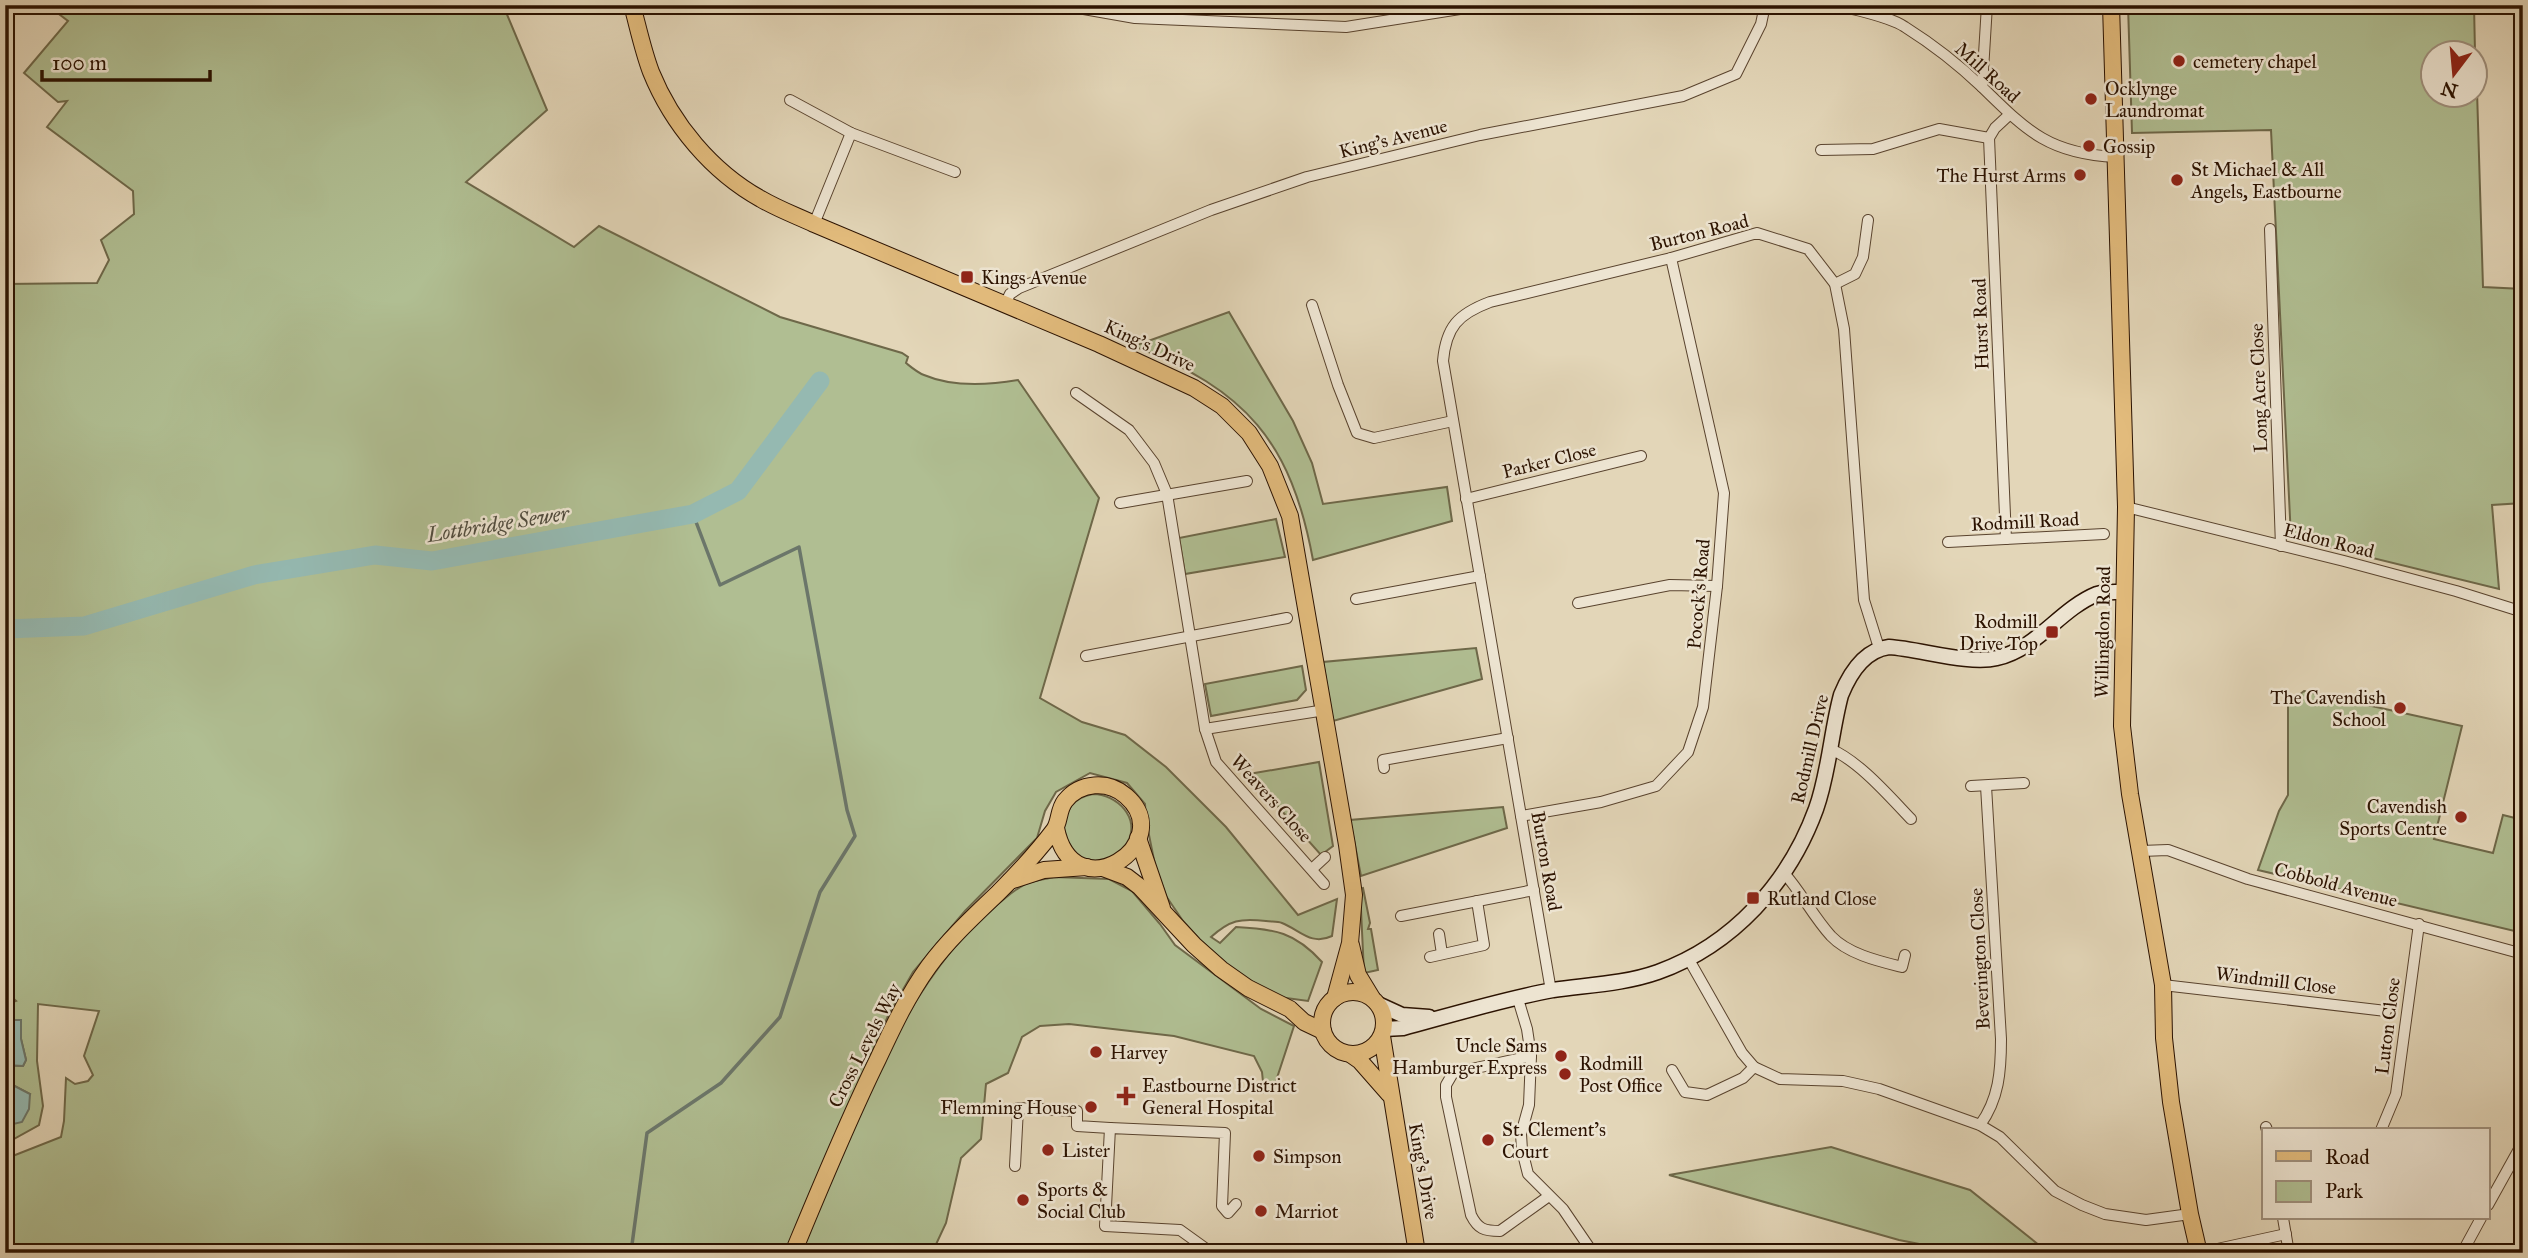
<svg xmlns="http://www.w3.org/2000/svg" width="2528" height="1258" viewBox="0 0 2528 1258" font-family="'IM FELL Great Primer',serif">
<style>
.green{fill:#b0be92;stroke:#6e6849;stroke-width:2}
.water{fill:#95b9b1;stroke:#6b766a;stroke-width:2}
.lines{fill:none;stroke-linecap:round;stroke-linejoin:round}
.stream{stroke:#6b766a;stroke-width:3.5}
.river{stroke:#95b9b1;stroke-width:19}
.street-casing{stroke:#59432e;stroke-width:12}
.secondary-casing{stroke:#2b1200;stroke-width:17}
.primary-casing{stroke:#2b1200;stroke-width:18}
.street{stroke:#ede4d1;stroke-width:10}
.secondary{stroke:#ede4d1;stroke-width:14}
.primary{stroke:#e2bb7c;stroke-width:16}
.poi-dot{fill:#8f2418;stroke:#ede4d1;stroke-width:2.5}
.labels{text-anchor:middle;stroke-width:5;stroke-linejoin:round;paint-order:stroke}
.poi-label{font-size:19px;fill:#2b1200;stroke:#ede4d1;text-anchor:start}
.street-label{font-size:19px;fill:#2b1200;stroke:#ede4d1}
.water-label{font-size:21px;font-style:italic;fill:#504c3e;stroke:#ede4d1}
</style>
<rect width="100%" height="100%" fill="#e3d6b8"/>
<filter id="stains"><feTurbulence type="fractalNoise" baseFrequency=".00286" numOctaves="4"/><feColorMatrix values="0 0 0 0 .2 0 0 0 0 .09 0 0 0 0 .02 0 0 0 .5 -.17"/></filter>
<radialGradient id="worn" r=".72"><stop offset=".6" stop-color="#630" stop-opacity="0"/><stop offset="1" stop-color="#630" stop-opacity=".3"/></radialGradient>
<g class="green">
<path d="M47,5h456l44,105 -81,72 108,65 25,-21 181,91 122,36 6,4 -2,6c5,4 12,10 18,12 28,12 65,10 94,5l81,118 -59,200 42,24 43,13 41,32 60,60 72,88 39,-16 -5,37c-21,10 -32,-6 -50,-13 -5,-2 -11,-1 -16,-2 -26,-3 -36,-1 -55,16l9,6 16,-16c39,2 59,5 86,35l-14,39 -29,-4 -45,-26 -33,-30 -18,-20 -17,-25 -11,-31 -9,-45 -1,-16 -18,-21 -37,-10 -34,19 -11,19 -8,27 -72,73 -52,61 -25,44 -103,237h-780v-94l56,-22 3,-16 2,-43 9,6 13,-3 5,-6 -9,-19 15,-45 -61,-7 -1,57 6,45 -4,19 -27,15h-7v-14l25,-32 -25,-13v-16l18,1 3,-6 -5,-21v-19h-13l-3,3v-18l11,-4 -11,-10 3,-100 -3,-5v-602l92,-1 12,-23 -8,-20 33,-26 -1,-23 -86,-64 20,-26 -9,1 -34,-29 44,-52z"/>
<path d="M2128,5h346l1,47h-41v42h42v-36l7,229 40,2v214l-31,2 7,84 -208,-51 -20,-408 -139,3z"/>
<path d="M1229,312l64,109 19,42 11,41 124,-17 5,34 -139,39c-22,-119 -67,-170 -179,-214z"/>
<path d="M1276,519l9,38 -100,17 -6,-36z"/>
<path d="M1476,648l6,31 -149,42 -10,-59z"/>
<path d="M1302,666l4,24 -9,10 -86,16 -6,-32z"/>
<path d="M2304,691l158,35 -28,113 59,14 10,-38 20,5v113l-265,-63 21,-59 9,-16v-91z"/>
<path d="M1319,762l14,84 -12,9 -72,-81z"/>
<path d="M1093,794c23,0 49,24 34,49 -4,7 -14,13 -21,19l-26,-3 -19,-27c6,-20 9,-34 32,-38z"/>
<path d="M1503,807l4,21 -146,48 -11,-56z"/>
<path d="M1054,877l55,2 23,12 28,33 15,21 86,64 33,17 -20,61 -10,5 -2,-20 -8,-16 -80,-20 -105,-12 -29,2 -18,11 -14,36 -22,11 -5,55 -20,19 -15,65 -14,30h-131c47,-112 100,-272 197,-349 9,-7 19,-17 30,-21 8,-3 18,-4 26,-6z"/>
<path d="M1363,888l7,35 -2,6h3l7,41 -14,3 -4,-84z"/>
<path d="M1831,1147l139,43 79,63h-84l-66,-13 -230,-65z"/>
</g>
<g class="water">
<path d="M8,1020h13v19l5,21 -3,6 -18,-1v-42z"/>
<path d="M5,1081l25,13 -1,15 -7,13 -17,4z"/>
</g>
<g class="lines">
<path class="stream" d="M631,1252l16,-119 74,-50 59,-66 40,-125 35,-56 -8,-26 -48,-263 -79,38 -27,-71"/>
<path class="river" d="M5,629l79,-3 170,-51 121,-20 57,6 261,-47 45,-23 82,-110"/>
<g class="street-casing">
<g id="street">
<path d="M1061,5l74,13 211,9 139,-22"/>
<path d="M1839,5c18,6 50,11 66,22 27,17 54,38 77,60 45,44 67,67 134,70"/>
<path d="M1982,87l5,-82"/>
<path d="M790,100l61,33 104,39"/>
<path d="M1821,150l52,-1 66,-20 50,9"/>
<path d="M814,224l37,-91"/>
<path d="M2270,229l11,317"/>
<path d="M1835,284l20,-10 8,-17 5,-37"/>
<path d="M1005,304l5,-10 9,-6 192,-78 96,-33 173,-42 203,-39 53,-22 25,-50 4,-19"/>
<path d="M1312,305l26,80 19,48 17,5 79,-17"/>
<path d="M1076,393l53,37 25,33 13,31 38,235 11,33 108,122"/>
<path d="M1466,499l175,-43"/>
<path d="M1120,503l127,-22"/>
<path d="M2126,507l218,54 112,30 67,21"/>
<path d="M2006,539l-17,-401 6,-10 14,-13"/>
<path d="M1948,542l156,-8"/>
<path d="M1356,599l124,-23"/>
<path d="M1578,603l92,-18 47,1"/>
<path d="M1086,656l201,-38"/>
<path d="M1205,729l120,-19"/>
<path d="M1830,749c28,11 59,47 81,70"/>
<path d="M1384,768l-1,-8 125,-22"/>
<path d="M1971,786l53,-3"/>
<path d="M1521,816l80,-14 55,-16 32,-34 15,-45 14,-121 7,-93 -53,-235"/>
<path d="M2141,851l27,-1 80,29 275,75"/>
<path d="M1312,869l13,-12"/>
<path d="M1784,873c17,19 29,43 47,63 17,18 47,25 71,31l3,-12"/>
<path d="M1401,916l133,-26"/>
<path d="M1439,934l3,20"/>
<path d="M1430,957l54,-12 -7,-44"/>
<path d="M1688,958l54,95 12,14 26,12 63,2 36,8 101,36 20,12 55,54 27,14 23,9 41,6 44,-6"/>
<path d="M2163,985l223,26"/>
<path d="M1551,991l-108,-630c3,-34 15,-47 47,-59l181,-44 86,-25 51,16 27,35 9,45 20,271 15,48"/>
<path d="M1518,999l9,30 4,27 -2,49 -8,29 1,16 6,24 35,35 30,44"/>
<path d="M1531,1056l-78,17 -7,12v12l25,118c7,14 13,16 29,16l49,-35"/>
<path d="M1672,1070l13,22 22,3 36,-17 11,-11"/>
<path d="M1980,1125c19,-26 21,-54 21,-86l-15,-253"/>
<path d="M2266,1127l1,3"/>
<path d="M2381,1130l15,-36 23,-170"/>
<path d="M1015,1166l3,-58 59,3v15l33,2"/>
<path d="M2488,1205l35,-63"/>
<path d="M2283,1218l6,35"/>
<path d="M1212,1253l-32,-23 -75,-4 5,-98 115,5 -3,73 6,7 8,-9"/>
<path d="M2199,1253l87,-19"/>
<path d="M2462,1253l19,-35"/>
</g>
</g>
<g class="secondary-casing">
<g id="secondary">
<path d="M1378,1004l24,11 27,2"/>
<path d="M1384,1029l19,-1c48,-13 101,-29 150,-38 35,-5 71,-6 105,-18 75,-27 131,-89 158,-163 13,-36 15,-77 25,-114 9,-22 24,-45 48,-48 31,2 80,18 108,11 40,-9 63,-49 100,-64 8,-3 18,-2 27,-2"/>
</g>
</g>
<g class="primary-casing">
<g id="primary">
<path d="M632,5c6,22 11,46 19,67 21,52 61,100 110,127 17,10 36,17 53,25l285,120 95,44 28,18 27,27 21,33 20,50 57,329 7,50 -4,48 -15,55"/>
<path d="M2111,5l15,502 -4,219 8,68 33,191 1,53 7,64 19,112 9,39"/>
<path d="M1138,838l24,70"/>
<path d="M1103,868l24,9 13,10 54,58 27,24 27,19 42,21 14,13 19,9"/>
<path d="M1010,881l34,-11 43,-3"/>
<path d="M1351,945l7,30 14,23"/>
<circle cx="1353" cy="1023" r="31"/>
<path d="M1382,1036l35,217"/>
<path d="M1350,1054l10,7 29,33"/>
<path d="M793,1253c27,-65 54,-131 85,-194 15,-32 30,-64 51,-93 20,-27 45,-50 69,-73 18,-18 41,-43 56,-63 6,-8 4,-20 11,-29 15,-19 43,-21 61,-5 54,47 -53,118 -70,32"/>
</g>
</g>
<use href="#street" class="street"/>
<use href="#secondary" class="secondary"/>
<use href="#primary" class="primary"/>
</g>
<g class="poi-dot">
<circle cx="2179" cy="61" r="7"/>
<circle cx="2091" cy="99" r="7"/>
<circle cx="2089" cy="146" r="7"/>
<circle cx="2080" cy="175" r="7"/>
<circle cx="2177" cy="180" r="7"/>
<rect x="960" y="270" width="14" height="14" rx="3.5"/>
<rect x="2045" y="625" width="14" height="14" rx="3.5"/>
<circle cx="2400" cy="708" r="7"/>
<circle cx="2461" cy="817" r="7"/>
<rect x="1746" y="891" width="14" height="14" rx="3.5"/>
<circle cx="1096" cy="1052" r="7"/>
<circle cx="1561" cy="1056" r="7"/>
<circle cx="1565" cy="1074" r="7"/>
<path d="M1122.5 1085.5h7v7h7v7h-7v7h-7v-7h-7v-7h7z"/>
<circle cx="1091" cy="1107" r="7"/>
<circle cx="1488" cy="1140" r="7"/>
<circle cx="1048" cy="1150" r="7"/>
<circle cx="1259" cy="1156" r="7"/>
<circle cx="1023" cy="1200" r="7"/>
<circle cx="1261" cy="1211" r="7"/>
</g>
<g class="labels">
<g class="poi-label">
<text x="2193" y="68">cemetery chapel</text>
<text x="2105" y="95">Ocklynge<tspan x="2105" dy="22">Laundromat</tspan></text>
<text x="2103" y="153">Gossip</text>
<text x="2191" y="176">St Michael &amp; All<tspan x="2191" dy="22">Angels, Eastbourne</tspan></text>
<text x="2066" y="182" text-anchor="end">The Hurst Arms</text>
<text x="981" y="284">Kings Avenue</text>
<text x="2038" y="628" text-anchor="end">Rodmill<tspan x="2038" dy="22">Drive Top</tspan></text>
<text x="2386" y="704" text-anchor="end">The Cavendish<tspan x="2386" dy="22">School</tspan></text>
<text x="2447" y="813" text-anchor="end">Cavendish<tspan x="2447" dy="22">Sports Centre</tspan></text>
<text x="1767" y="905">Rutland Close</text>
<text x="1547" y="1052" text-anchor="end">Uncle Sams<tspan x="1547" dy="22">Hamburger Express</tspan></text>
<text x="1110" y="1059">Harvey</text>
<text x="1579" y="1070">Rodmill<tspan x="1579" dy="22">Post Office</tspan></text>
<text x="1142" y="1092">Eastbourne District<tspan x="1142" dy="22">General Hospital</tspan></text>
<text x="1077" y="1114" text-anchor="end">Flemming House</text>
<text x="1502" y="1136">St. Clement's<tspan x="1502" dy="22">Court</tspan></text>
<text x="1062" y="1157">Lister</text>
<text x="1273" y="1163">Simpson</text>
<text x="1037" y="1196">Sports &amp;<tspan x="1037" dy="22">Social Club</tspan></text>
<text x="1275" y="1218">Marriot</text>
</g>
<g class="street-label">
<text transform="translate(1988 72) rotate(42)" y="7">Mill Road</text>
<text transform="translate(1393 138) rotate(-14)" y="7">King's Avenue</text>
<text transform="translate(1699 232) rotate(-14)" y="7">Burton Road</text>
<text transform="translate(1980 324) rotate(-92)" y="7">Hurst Road</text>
<text transform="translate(1150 345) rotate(25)" y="7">King's Drive</text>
<text transform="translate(2258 388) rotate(-92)" y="7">Long Acre Close</text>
<text transform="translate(1549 460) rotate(-14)" y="7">Parker Close</text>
<text transform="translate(2025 521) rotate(-3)" y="7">Rodmill Road</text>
<text transform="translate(2329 540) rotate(14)" y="7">Eldon Road</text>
<text transform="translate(1698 594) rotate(-85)" y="7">Pocock's Road</text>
<text transform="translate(2102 632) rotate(-89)" y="7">Willingdon Road</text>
<text transform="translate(1809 749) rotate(-77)" y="7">Rodmill Drive</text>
<text transform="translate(1272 798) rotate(48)" y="7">Weavers Close</text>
<text transform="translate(1547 861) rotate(80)" y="7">Burton Road</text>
<text transform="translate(2336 884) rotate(15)" y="7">Cobbold Avenue</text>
<text transform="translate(1979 959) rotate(-93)" y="7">Beverington Close</text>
<text transform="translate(2276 980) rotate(7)" y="7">Windmill Close</text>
<text transform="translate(2387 1026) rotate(-83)" y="7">Luton Close</text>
<text transform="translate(864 1045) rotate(-63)" y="7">Cross Levels Way</text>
<text transform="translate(1424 1171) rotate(80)" y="7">King's Drive</text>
</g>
<g class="water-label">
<text transform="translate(498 524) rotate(-9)" y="7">Lottbridge Sewer</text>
</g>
</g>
<rect width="2528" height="1258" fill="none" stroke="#e3d6b8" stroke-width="28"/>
<rect x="7" y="7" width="2514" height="1244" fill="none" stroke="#2b1200" stroke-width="3.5"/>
<rect x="14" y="14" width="2500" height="1230" fill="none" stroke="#2b1200" stroke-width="2"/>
<rect x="2262" y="1128" width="228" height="91" fill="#ede4d1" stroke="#9f907d" stroke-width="2"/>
<rect x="2276" y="1151" width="35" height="10" fill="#e2bb7c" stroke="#9f907d" stroke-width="2"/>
<text x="2325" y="1164" font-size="21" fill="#2b1200">Road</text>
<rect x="2276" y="1181" width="35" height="21" fill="#b0be92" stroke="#9f907d" stroke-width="2"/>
<text x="2325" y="1198" font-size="21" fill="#2b1200">Park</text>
<g transform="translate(2454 74) rotate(196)"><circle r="33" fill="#ede4d1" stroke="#9f907d" stroke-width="2"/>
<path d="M0-5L12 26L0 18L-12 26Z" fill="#8f2418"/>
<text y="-10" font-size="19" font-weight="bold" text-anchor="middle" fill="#2b1200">N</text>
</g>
<path d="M42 70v10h168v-10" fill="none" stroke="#2b1200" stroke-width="3.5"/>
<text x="52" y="70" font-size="21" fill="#2b1200" stroke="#ede4d1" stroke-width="5" paint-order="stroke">100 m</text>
<rect width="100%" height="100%" filter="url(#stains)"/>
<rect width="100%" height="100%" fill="url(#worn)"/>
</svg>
